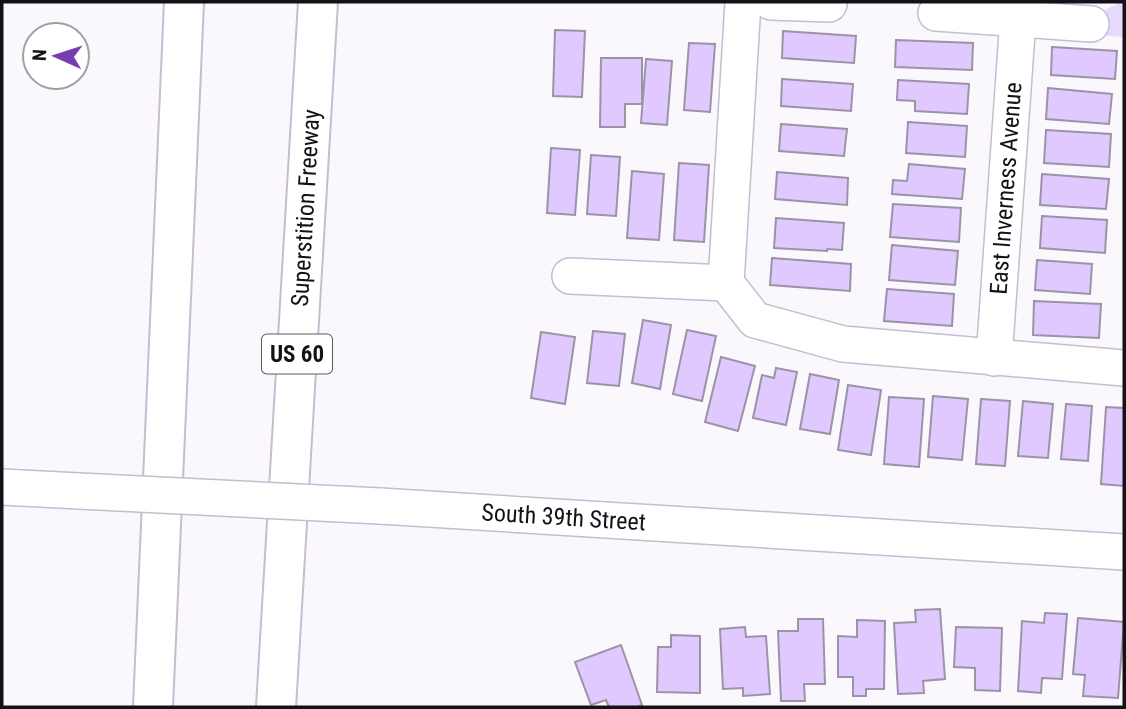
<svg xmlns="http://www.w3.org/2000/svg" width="1126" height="709" viewBox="0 0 1126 709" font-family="'Roboto Condensed',sans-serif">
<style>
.green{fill:#e8dafc}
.building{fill:#e0c9ff;stroke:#9b93a6;stroke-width:2}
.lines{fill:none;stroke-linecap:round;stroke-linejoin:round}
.minor-casing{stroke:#c5bdd0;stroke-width:38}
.highway-casing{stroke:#c5bdd0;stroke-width:42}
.minor{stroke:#fff;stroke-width:35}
.highway{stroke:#fff;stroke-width:38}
.minor-bridge-casing{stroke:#c5bdd0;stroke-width:38;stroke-linecap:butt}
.minor-bridge{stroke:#fff;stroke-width:35}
.labels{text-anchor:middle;stroke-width:5;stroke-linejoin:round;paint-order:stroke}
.shield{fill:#fff;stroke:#5a585d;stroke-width:2}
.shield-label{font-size:23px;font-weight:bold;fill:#141118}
.street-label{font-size:24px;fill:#141118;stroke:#fff}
</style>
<rect width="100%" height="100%" fill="#faf8fc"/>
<path class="green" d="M1120,2h4v35l-27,-2 1,-21z"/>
<g class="building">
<path d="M555,30l30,1 -3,66 -29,-1z"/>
<path d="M783,31l73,5 -2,27 -72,-5z"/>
<path d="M896,40l77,3 -1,27 -77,-3z"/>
<path d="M689,43l26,1 -5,68 -26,-2z"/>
<path d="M1052,47l65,4 -2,28 -64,-4z"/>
<path d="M601,58h41v46h-17v23h-25z"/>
<path d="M646,59l26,2 -5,64 -26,-2z"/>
<path d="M782,79l71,5 -2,27 -70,-5z"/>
<path d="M898,80l71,4 -2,30 -52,-3v-10l-18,-1z"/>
<path d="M1048,88l64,6 -3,30 -63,-5z"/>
<path d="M908,122l59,4 -2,31 -59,-4z"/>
<path d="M781,124l66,5 -3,27 -65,-5z"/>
<path d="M1046,130l65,4 -2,33 -65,-4z"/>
<path d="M551,148l29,2 -5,65 -28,-2z"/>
<path d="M591,155l29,2 -4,59 -29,-2z"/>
<path d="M679,163l30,2 -5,77 -30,-2z"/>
<path d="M909,164l56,5 -3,30 -70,-5 1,-14 14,1z"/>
<path d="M632,171l32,3 -5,66 -32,-2z"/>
<path d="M777,172l71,6 -1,27 -72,-6z"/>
<path d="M1042,174l67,5 -3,30 -66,-4z"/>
<path d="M893,204l68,4 -2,34 -69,-5z"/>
<path d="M1042,216l65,4 -2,33 -65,-5z"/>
<path d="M776,218l68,5 -2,27 -15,-1v2l-53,-3z"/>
<path d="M892,245l66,6 -3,34 -66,-5z"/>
<path d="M772,258l79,6 -1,27 -80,-6z"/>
<path d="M1037,260l55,4 -2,30 -55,-4z"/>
<path d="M887,289l67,5 -2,32 -68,-5z"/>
<path d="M1034,301l67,3 -2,34 -66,-3z"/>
<path d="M643,320l28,5 -11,64 -28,-6z"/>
<path d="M687,330l29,6 -14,65 -29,-7z"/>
<path d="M593,331l32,3 -6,52 -32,-3z"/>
<path d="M541,332l34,5 -10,67 -34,-6z"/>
<path d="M721,357l34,9 -17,65 -33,-9z"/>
<path d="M776,368l21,4 -11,53 -33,-7 9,-43 12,3z"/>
<path d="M810,374l29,6 -9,54 -30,-5z"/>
<path d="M848,385l33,5 -10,65 -33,-5z"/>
<path d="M933,396l35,3 -6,61 -34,-3z"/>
<path d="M889,397l35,2 -5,68 -35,-3z"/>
<path d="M981,399l29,2 -5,65 -29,-2z"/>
<path d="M1023,401l30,3 -5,54 -30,-2z"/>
<path d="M1066,404l26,2 -4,55 -27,-2z"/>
<path d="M1106,407l18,1v78l-23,-2z"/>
<path d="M940,609l5,70 -22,2 1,12 -26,1 -4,-71 22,-1 -1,-12z"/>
<path d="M1045,613l22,1 -5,65 -20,-1 -1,15 -23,-2 4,-70 22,2z"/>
<path d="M1078,618l46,4 -6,76 -35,-2 2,-21 -12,-1z"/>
<path d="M798,619h25l2,65h-21l1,17h-24l-3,-70h20z"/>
<path d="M857,620l28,1 -1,68h-18v7h-13v-19h-15v-41l19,1z"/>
<path d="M745,627l1,10 20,-1 4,58 -27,2v-8l-20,1 -3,-60z"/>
<path d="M956,627l46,1 -2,63 -25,-1v-22l-21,-1z"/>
<path d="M671,635l29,1v57l-43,-1 1,-45h13z"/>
<path d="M621,645l21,60 -5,2h-28l-3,-7 -15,5 -16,-43z"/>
</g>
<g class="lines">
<g class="minor-casing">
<g id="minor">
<path d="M743,2l-17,281 29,37 88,24 281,24"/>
<path d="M771,2l58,2"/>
<path d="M936,13l155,11"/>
<path d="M570,276l156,7"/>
<path id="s1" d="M994,358l24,-339"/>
<path d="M2,487l77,4"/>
<path id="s2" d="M380,506l744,46"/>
</g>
</g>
<g class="highway-casing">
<g id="highway">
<path d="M153,707l31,-705"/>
<path id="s3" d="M276,707l42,-705"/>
</g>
</g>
<use href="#minor" class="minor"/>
<use href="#highway" class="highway"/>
<g class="minor-bridge-casing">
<path id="minor-bridge" d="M79,491l301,15"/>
</g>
<use href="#minor-bridge" class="minor-bridge"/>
</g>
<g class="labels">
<rect class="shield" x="262" y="334.5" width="70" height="39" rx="5"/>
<g class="shield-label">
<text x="297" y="362">US 60</text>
</g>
<g class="street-label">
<text dy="8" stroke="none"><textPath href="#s1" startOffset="170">East Inverness Avenue</textPath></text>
<text dy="8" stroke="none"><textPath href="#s3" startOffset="500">Superstition Freeway</textPath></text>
<text dy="8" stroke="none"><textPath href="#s2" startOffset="184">South 39th Street</textPath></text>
</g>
</g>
<rect width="1126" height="709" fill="none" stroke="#141118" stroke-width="7"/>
<g transform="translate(56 56) rotate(273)"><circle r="33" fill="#ffffff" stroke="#a1a0a3" stroke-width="2"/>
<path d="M0-5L12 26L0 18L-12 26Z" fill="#793cb1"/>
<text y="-10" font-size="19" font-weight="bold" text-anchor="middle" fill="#141118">N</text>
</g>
</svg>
